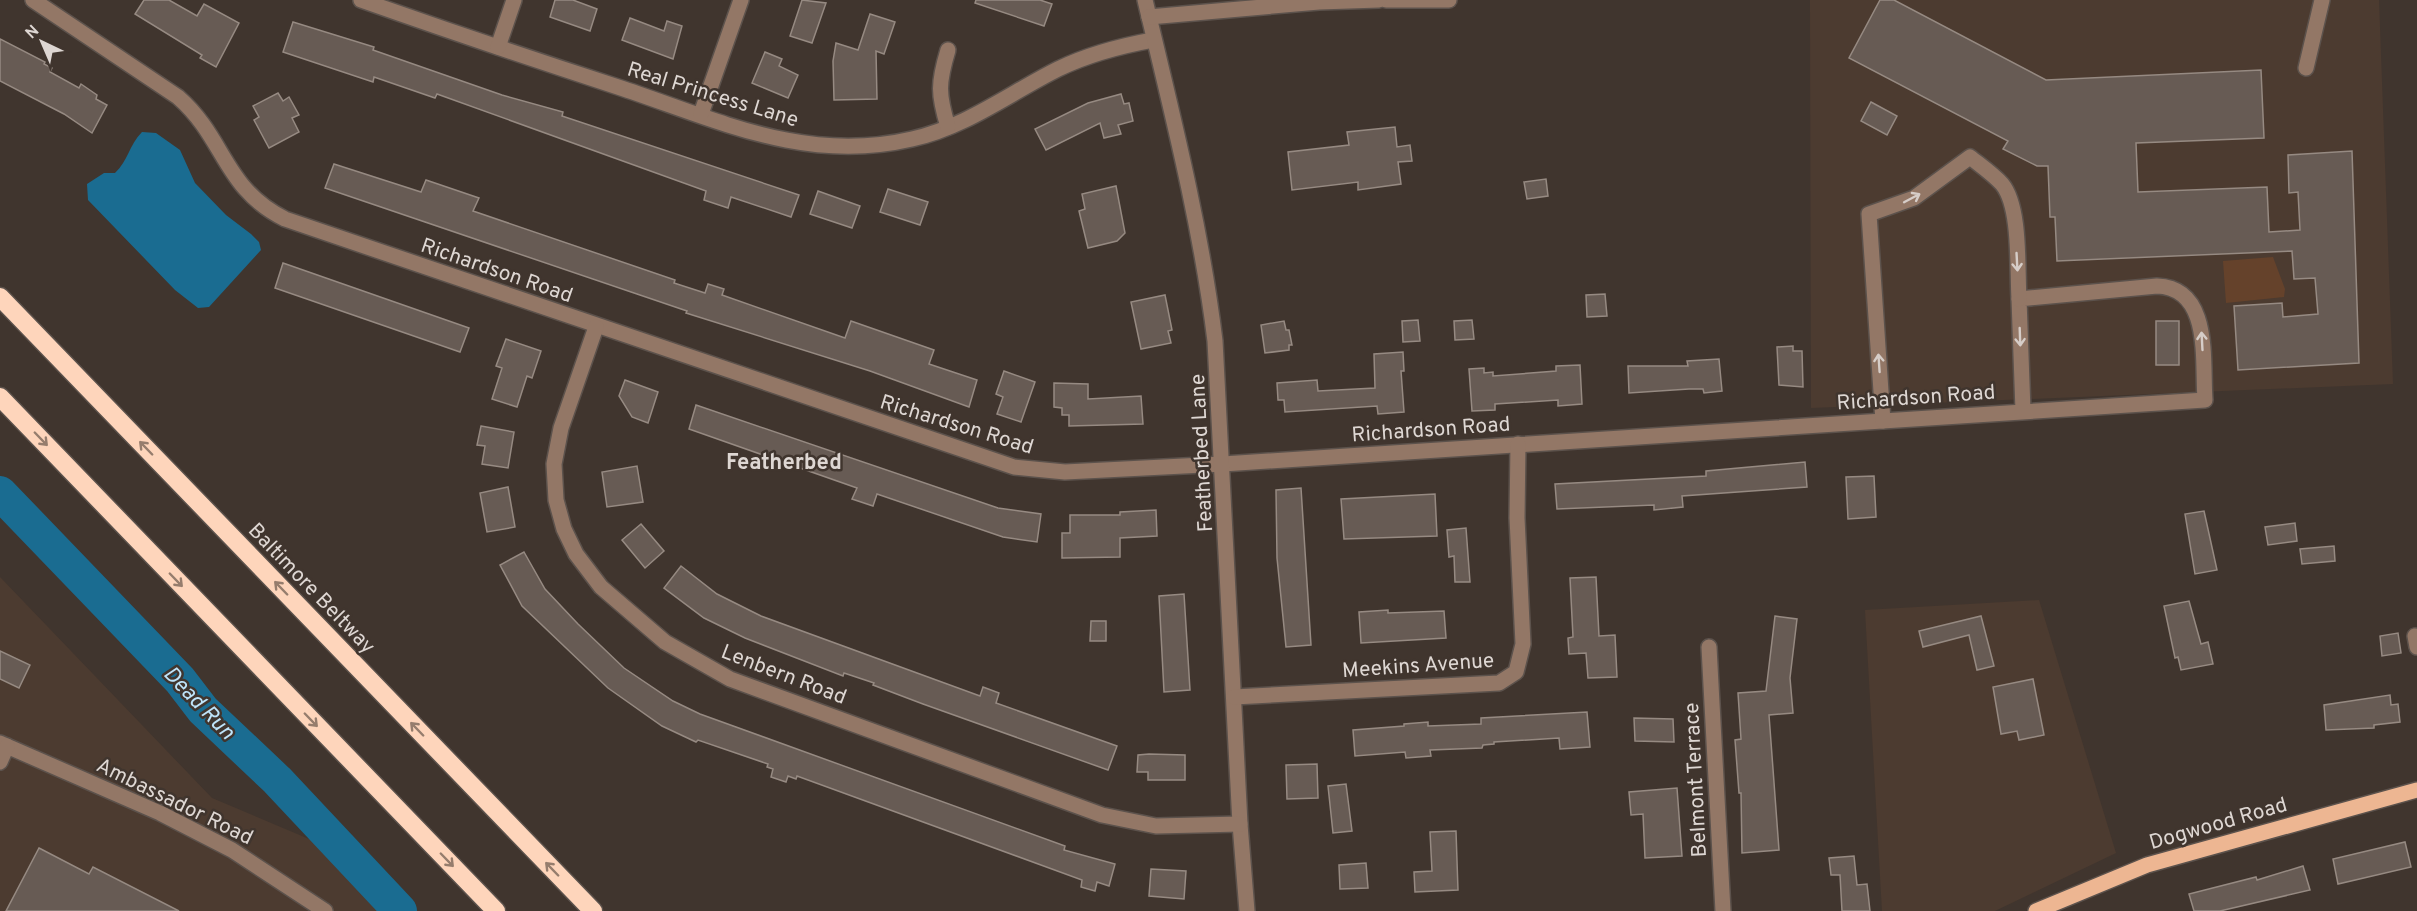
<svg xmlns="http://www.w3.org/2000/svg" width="2417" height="911" viewBox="0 0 2417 911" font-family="Overpass,sans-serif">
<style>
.built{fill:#4c3b30}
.green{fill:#65422b}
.water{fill:#1a6c91}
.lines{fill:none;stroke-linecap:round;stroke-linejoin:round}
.river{stroke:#1a6c91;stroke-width:34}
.building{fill:#675b54;stroke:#968a82;stroke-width:1.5}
.minor-casing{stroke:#5c524c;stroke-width:18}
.major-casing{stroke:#5c524c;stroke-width:18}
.highway-casing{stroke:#5c524c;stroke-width:21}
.minor{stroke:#937766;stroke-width:15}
.major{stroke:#edb692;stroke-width:15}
.highway{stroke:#fed5bb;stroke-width:18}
.oneway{stroke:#d6cdc8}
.oneway2{stroke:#967d6d}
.labels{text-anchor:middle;stroke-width:5;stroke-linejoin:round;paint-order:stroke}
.street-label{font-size:21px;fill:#ded7d3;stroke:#40352e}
.neighbourhood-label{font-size:22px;font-weight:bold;fill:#ded7d3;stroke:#40352e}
.water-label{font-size:22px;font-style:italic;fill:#bee4fa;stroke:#40352e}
</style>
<rect width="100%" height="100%" fill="#40352e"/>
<g class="built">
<path d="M1810,0h569l14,384 -582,24z"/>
<path d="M0,577l212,221 104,44 68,69h-384z"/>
<path d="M2039,600l77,253 -121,58h-113l-17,-301z"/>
</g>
<path class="green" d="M2273,257l12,32 -1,8 -58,6 -3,-42z"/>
<path class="water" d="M142,132l14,1 24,17 15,33 31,32 25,19 8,8 2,8 -52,57 -11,1 -23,-18 -87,-90 -1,-16 17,-11h11c13,-12 14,-28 27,-41z"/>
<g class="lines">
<path class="river" d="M0,493l180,187 23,30 74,70 123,131"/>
</g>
<g class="building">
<path d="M144,0h25l28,16 7,-12 35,19 -23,44 -16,-9 2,-3 -67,-41z"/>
<path d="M555,0h18l24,9 -7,22 -40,-14z"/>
<path d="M802,0l24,3 -14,40 -22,-7z"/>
<path d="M976,0h64l12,4 -8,22 -69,-23z"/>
<path d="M1880,0h14l152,80 215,-10 3,68 -128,5 2,49 129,-5 2,45 31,-2 -2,-38 -9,1 -1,-38 64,-4 7,212 -121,7 -4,-64 48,-3 1,14 35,-3 -3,-36 -21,1 -2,-28 -235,10 -2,-44h-5l-2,-51h-11l-34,-17 5,-8 -159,-83z"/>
<path d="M870,14l25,8 -11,32 -8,-3 1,48 -43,1 -1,-39 3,-18 22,7z"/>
<path d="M630,18l34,13 3,-10 15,5 -9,33 -51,-19z"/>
<path d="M293,22l81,25 -1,3 129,45 61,17 -1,4 237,79 -8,22 -60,-20 -3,11 -24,-8 2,-9 -269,-97 -2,4 -61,-21 -1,5 -90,-30z"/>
<path d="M0,39l45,23 -1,2 8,4 -2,4 29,16 2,-4 16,11 -1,4 11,6 -15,28 -28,-19 -64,-33z"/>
<path d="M765,52l17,7 -3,7 19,9 -10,23 -36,-15z"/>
<path d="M278,93l5,8 6,-4 10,18 -7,3 7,14 -30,16 -15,-28 5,-3 -6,-11z"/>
<path d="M1121,94l3,10 5,-1 4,18 -15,4 3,9 -17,4 -4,-15 -54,27 -11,-21 53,-26z"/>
<path d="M1871,102l26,14 -10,19 -26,-14z"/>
<path d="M1395,127l2,20 13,-2 2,16 -14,1 3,22 -43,6v-8l-66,8 -4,-38 61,-7 -2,-13z"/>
<path d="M334,164l87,28 5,-12 53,18 -6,13 202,69 -1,3 31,10 3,-9 16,5 -2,6 123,43 6,-17 83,29 -5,14 48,16 -8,27 -99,-36 -184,-58 1,-2 -362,-123z"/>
<path d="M1546,179l2,17 -21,3 -3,-17z"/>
<path d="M1116,186l9,47 -8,8 -29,7 -9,-37 6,-2 -3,-15z"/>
<path d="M888,189l40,13 -8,23 -40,-13z"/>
<path d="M818,191l42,15 -8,22 -42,-14z"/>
<path d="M283,263l186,65 -9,24 -185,-64z"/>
<path d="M1605,294l2,22 -20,1 -1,-22z"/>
<path d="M1165,295l7,35 -4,1 3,12 -30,6 -10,-47z"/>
<path d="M1418,320l2,21 -17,1 -1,-21z"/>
<path d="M1472,320l2,19 -19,1 -1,-19z"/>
<path d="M1284,321l2,9h3l3,15h-3v5l-24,3 -4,-28z"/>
<rect x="2156" y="321" width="23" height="44"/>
<path d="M506,339l35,12 -9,27 -5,-2 -10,31 -25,-8 10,-31 -6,-2z"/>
<path d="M1793,346v5h9l1,36 -24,-2 -2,-38z"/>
<path d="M1403,352l1,19h-3l3,41 -26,2 -1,-8 -92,6 -1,-12h-6l-1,-17 40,-3 1,11 57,-3 -1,-34z"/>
<path d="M1719,359l3,32 -18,2 -1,-4h-14l-60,4 -1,-27h60l-1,-5z"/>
<path d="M1580,365l2,39 -24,2v-6l-63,4v6l-23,1 -3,-42 15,-1v5l9,-1v4l63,-5v-5z"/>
<path d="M1004,371l31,11 -14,40 -24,-8 6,-17 -7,-3z"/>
<path d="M625,380l33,12 -10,31 -16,-6 -13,-21z"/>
<path d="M1054,383l34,1v15l53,-3 2,28 -74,2v-11h-7v-7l-8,-1z"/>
<path d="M696,405l302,103 43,6 -4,28 -34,-5 -126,-43 -4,12 -21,-7 5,-11 -168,-59z"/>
<path d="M481,426l33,6 -6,36 -26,-4 3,-18 -8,-1z"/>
<path d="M1805,462l2,25 -125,9 1,11 -29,3v-5l-97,4 -2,-25 151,-8v-5z"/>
<path d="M637,466l6,36 -36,5 -5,-35z"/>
<path d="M1874,476l2,41 -28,2 -2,-42z"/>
<path d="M508,487l7,40 -28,5 -7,-39z"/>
<path d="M1301,488l10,157 -25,2 -9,-89 -1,-68z"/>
<path d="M1435,494l2,42 -93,3 -3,-40z"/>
<path d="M1156,510l1,26 -37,2v19l-58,1v-25h8v-18h50v-3z"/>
<path d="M2204,511l13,59 -22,4 -10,-60z"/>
<path d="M2295,523l2,18 -29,4 -3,-18z"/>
<path d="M641,524l23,27 -19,17 -23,-28z"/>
<path d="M1466,528l4,54h-15l-1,-26 -5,1 -2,-27z"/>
<path d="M2334,546l1,15 -33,3 -2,-15z"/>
<path d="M524,552l21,37 33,35 46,44 49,33 27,13 365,132 -1,4 51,14 -6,22 -12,-4 -2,9 -14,-4 1,-7 -285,-104 -1,3 -8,-3 -2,6 -15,-5 2,-8 -6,-2 1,-3 -70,-24 -2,2 -34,-16 -54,-38 -86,-82 -22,-41z"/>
<path d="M681,566l36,28 44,22 219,80 3,-9 16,6 -3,10 121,43 -9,24 -185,-66 -50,-19 1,-2 -30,-10 -1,3 -98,-38 -41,-20 -40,-30z"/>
<path d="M1596,577l3,59 16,-1 2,42 -29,1 -2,-25 -17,1 -1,-16 5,-1 -3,-59z"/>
<path d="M1184,594l6,96 -26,2 -5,-96z"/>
<path d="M2189,601l12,43 7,-2 5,22 -32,6 -3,-13 -3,1 -11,-52z"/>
<path d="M1388,610v3l56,-2 2,27 -85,5 -2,-31z"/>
<path d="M1775,616l22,3 -7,59 3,35 -24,2 10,135 -37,3 -1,-60h-2l-4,-53 6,-1 -3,-46 28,-2z"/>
<path d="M1981,616l13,50 -17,4 -8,-35 -46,12 -4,-16z"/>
<path d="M1091,621h15v20h-16z"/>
<path d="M2398,633l3,20 -19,3 -2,-20z"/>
<path d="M0,651l30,14 -11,23 -19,-9z"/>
<path d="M2033,679l11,56 -25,5 -2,-9 -16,3 -8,-47z"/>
<path d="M2390,695l1,10 7,-1 2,18 -26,3v3l-48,2 -2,-25z"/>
<path d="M1587,712l3,35 -30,2 -1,-11 -65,4v2l-11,1 -1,3 -52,2 1,6 -25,2 -1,-6 -50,4 -2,-26 51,-4v-2l24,-2v4l53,-2v-6z"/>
<path d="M1634,718l39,1 1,23 -39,-1z"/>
<path d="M1149,754l36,1v25h-37v-8h-11l1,-17z"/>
<path d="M1317,764l1,34 -31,1 -1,-34z"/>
<path d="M1346,784l6,47 -19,2 -5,-47z"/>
<path d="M1677,788l5,68 -37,2 -2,-44 -12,1 -2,-23z"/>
<path d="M1456,831l2,59 -43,2 -1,-20 18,-1 -2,-39z"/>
<path d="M2405,842l6,25 -73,17 -5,-25z"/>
<path d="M39,848l50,26 4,-7 86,44h-173z"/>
<path d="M1854,856l3,29 10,-1 3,27h-28l-2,-36h-9l-2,-17z"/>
<path d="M1366,863l2,25 -28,1 -1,-24z"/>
<path d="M2303,866l7,24 -90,21h-26l-5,-17 67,-17 1,3z"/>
<path d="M1151,869l35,2 -2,28 -35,-3z"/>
</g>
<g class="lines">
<g class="minor-casing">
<g id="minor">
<path d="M33,0l145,97c48,42 45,91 107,122l729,248 51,5 158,-8 982,-64c-3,-39 7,-112 -48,-114l-138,13 4,112"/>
<path d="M361,0c85,30 171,59 257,87 100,33 187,77 294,52 54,-12 98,-46 146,-70 31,-15 62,-23 95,-29"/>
<path d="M1145,0c27,113 56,226 70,341l25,483 7,87"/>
<path d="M1386,0h63"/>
<path d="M1149,17l170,-15 60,-2"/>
<path d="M498,47l16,-47"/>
<path d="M2306,68l16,-68"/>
<path d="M701,114l40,-114"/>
<path d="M948,127c-10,-33 -10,-44 0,-77"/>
<path d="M596,327l-35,101 -7,36 2,36 8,29 12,25 25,33 64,55 65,37 372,136 54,11 84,-2"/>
<path d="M1883,421l-14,-207 45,-16 56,-41c10,8 23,17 32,27 19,23 15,84 17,115"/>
<path d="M2415,636l2,11"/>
<path d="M1709,647l14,264"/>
<path d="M1234,697l265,-14 17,-11 7,-28 -6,-126 1,-74"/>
<path d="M0,743l160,70 72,37 93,61"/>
<path d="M0,762l7,-16"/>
</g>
</g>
<g class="major-casing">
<path id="major" d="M2036,911l111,-46 270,-75"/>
</g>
<g class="highway-casing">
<g id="highway">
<path d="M0,297l593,614"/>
<path d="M0,397l496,514"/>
</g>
</g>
<use href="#minor" class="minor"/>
<use href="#major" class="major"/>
<use href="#highway" class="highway"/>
</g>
<defs><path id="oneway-shaft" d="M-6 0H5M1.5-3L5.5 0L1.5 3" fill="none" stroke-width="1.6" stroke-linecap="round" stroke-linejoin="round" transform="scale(1.5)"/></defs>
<g class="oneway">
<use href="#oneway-shaft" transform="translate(1912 198) rotate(-28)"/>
<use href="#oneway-shaft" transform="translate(2017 262) rotate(87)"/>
<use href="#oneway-shaft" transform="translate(2020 337) rotate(88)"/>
<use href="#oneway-shaft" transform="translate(2202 341) rotate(-93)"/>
<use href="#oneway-shaft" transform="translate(1879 363) rotate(-94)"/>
</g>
<g class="oneway2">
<use href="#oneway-shaft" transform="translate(41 439) rotate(46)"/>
<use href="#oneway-shaft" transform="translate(146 448) rotate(-134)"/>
<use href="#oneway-shaft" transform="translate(176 580) rotate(46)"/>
<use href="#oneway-shaft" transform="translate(281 588) rotate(-134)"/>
<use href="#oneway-shaft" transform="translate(311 720) rotate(46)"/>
<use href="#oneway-shaft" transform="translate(417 729) rotate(-134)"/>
<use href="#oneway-shaft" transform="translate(447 860) rotate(46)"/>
<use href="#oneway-shaft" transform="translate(552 869) rotate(-134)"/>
</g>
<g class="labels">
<g class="street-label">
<text transform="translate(713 94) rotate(17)" y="7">Real Princess Lane</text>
<text transform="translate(497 270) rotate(19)" y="7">Richardson Road</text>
<text transform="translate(1916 397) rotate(-4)" y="7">Richardson Road</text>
<text transform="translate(957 424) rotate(17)" y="7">Richardson Road</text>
<text transform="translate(1431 429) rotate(-4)" y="7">Richardson Road</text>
<text transform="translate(1201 453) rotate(-93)" y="7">Featherbed Lane</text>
<text transform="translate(312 588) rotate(46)" y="7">Baltimore Beltway</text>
<text transform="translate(1418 665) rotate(-4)" y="7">Meekins Avenue</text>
<text transform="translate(784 674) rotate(21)" y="7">Lenbern Road</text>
<text transform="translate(1695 780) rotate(-93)" y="7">Belmont Terrace</text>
<text transform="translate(175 801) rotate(26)" y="7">Ambassador Road</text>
<text transform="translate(2218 823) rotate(-16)" y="7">Dogwood Road</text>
</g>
<g class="neighbourhood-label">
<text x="784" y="469">Featherbed</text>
</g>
<g class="water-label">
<text transform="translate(200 702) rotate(46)" y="8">Dead Run</text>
</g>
</g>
<g transform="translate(42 42) rotate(316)" stroke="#40352e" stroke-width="4.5" paint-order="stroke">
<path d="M0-4.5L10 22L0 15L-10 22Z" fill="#ded7d3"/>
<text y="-9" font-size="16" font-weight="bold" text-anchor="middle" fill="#ded7d3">N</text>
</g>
</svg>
